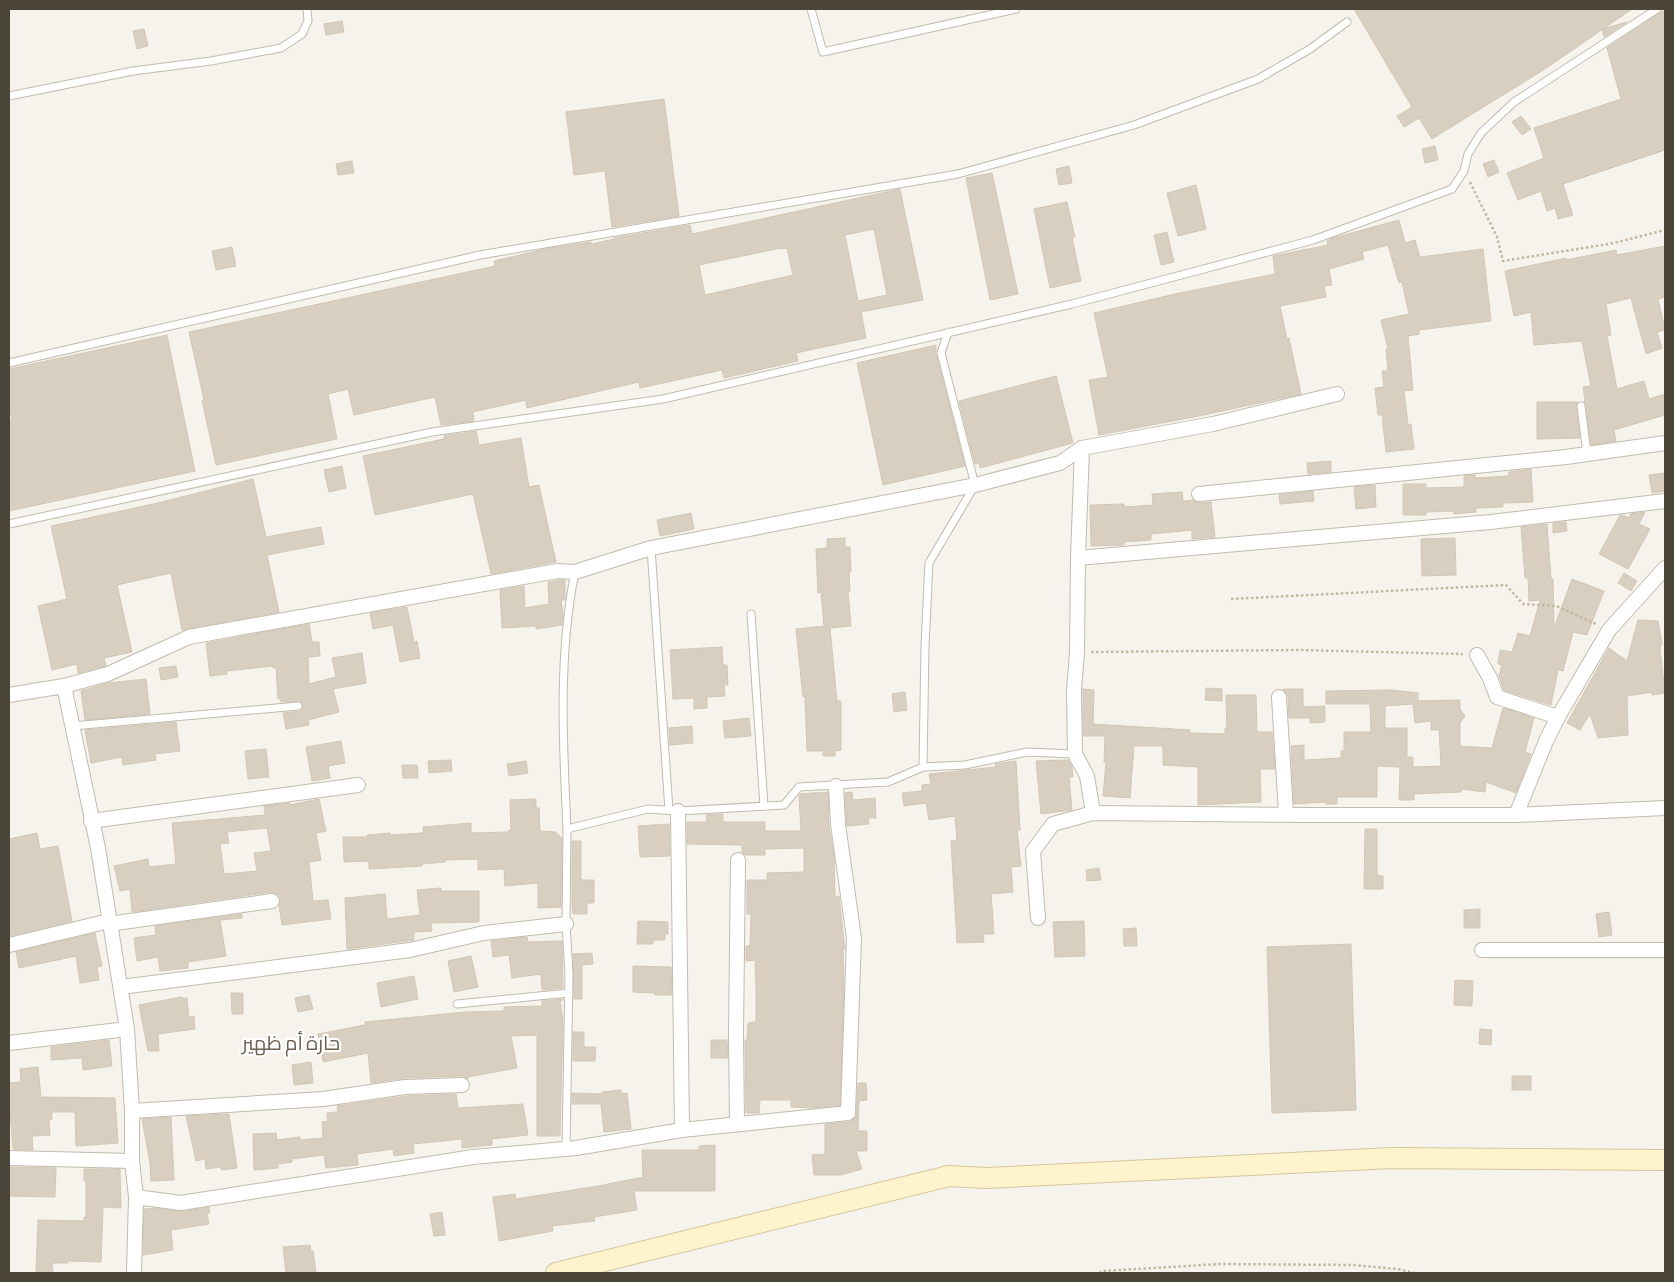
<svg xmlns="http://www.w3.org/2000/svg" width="1674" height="1282" viewBox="0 0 1674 1282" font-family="'Sofia Sans Condensed',Cairo,sans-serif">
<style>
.building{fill:#d8cfc1;stroke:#d3c7b4;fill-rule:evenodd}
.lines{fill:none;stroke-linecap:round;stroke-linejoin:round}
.lane-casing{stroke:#c2bbae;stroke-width:9}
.street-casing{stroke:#c2bbae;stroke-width:16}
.secondary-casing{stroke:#d6c79b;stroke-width:22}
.path{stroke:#c4b79f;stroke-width:2.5;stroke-dasharray:2.5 2.5;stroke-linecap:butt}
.lane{stroke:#fff;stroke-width:7}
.street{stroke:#fff;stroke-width:14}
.secondary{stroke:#fff3cd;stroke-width:20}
.labels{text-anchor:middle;stroke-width:4.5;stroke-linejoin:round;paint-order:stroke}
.quarter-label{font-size:20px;fill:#6e6250;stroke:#fff}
</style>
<rect width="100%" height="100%" fill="#f6f3ec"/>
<g class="building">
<path d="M1354,9h278l-87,60 -113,70 -13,-21 -15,9 -7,-11 15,-9z"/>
<path d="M1665,11v139l-102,34 10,31 -15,4 -3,-11 -8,3 -6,-20 -23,9 -11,-27 37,-15 -10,-30 87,-29 -14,-51 54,-36z"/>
<path d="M342,21l2,11 -18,3 -2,-11z"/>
<path d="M1627,22l-23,15 -2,-8z"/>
<path d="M144,29l4,17 -11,3 -4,-18z"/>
<path d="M664,99l15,117 -67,11 -7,-56 -31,4 -8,-63z"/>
<path d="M1521,116l10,13 -9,6 -10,-13z"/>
<path d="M1435,146l3,14 -13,3 -3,-14z"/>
<path d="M1494,160l5,12 -11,5 -5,-13z"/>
<path d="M352,161l2,12 -16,2 -2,-11z"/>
<path d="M1069,166l3,17 -13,2 -3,-16z"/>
<path d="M992,173l26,121 -28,6 -24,-122z"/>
<path d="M1196,185l10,44 -28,7 -11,-43z"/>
<path d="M900,189l23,111 -62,12 5,26 -70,15 2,8 -74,17 -2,-8 -82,18 -1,-6 -112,26 -1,-8 -53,12 1,9 -33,4 -6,-28 -81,18 -6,-26 -20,5 9,45 -121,26 -14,-65h2l-15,-68 306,-66 -1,-5 51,-12 46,-7 1,2 22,-5v-1l76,-13 2,9zM874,229l13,66 -29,6 -13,-66zM781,248v1l6,-1 6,27 -88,20 -6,-30z"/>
<path d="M1067,202l8,35h-3l9,44 -31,7 -16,-79z"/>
<path d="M1399,220l6,23 10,-3 5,17 63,-8 8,72 -72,9v4l-11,2 5,54 -9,1 4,34 3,-1 3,25 -28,3 -4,-37h-4l-3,-27 9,-1 -2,-16h6l-2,-22h2l-7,-29 28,-6 -7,-32 -3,1 -11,-38 -26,7 2,7 -35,10 3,16 -8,1 2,11 -46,9 7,33 2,-1 12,56 -102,22 -100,19 -10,-55 19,-3 -14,-64 81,-19 100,-20 -2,-18 55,-11 -1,-4 6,-3z"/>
<path d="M1167,232l7,30 -13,3 -7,-30z"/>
<path d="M1665,246v51l-7,2 7,31 -8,2 5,16 -16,6 -15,-56 -25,6 5,31 -4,1 10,53 27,-8 5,18 16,-5v21l-51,15 2,11 -25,4 -5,-40 -2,-4h1l-2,-14 8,-1 -9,-45 -48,4 -3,-33 -17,4 -9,-45 61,-13v2l50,-10 1,5z"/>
<path d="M232,247l4,19 -20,4 -4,-19z"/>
<path d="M167,335l28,136 -186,40v-91h3l-3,-13v-38z"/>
<path d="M936,345v9l29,112 -82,19 -26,-122z"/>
<path d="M1056,376l17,67 -93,25 -1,-5 -4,1 -16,-63z"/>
<path d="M1537,402h41l-2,5 4,31 -43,1z"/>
<path d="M476,431l3,14 42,-7 8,49 10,-2 17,77 -65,12 -18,-80 -98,21 -12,-59 81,-17v-3z"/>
<path d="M1331,461v11l-23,2 -1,-11z"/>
<path d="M342,466l4,22 -17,4 -5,-22z"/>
<path d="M1531,469l2,33 -30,1v4l-27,1v4l-22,2v-3l-28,1v3h-23v-31h23v4l38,-1v-11l11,-1v3l34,-2v-4z"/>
<path d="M1665,473v18l-13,2 -3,-18z"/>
<path d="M253,479l13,58 55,-10 3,17 -57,11 12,57 -97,18 -11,-57 -54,12 15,67 -28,6 2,8 -28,7 -1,-9 -25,6 -14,-64 29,-7 -16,-73 107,-23z"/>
<path d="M1375,485l1,22 -20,2 -2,-22z"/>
<path d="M1313,491l1,10 -34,3 -1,-9z"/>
<path d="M1182,492l1,9 10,-1 6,3 12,-1 4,35 -23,2v-9l-41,4v6l-27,2v3l-33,1 -1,-41 34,-1v3l29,-2 -1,-11z"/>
<path d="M1645,512l-6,12 11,5 -22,40 -29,-15 21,-39h3l6,3 2,-4z"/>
<path d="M691,513l3,16 -34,7 -3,-16z"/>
<path d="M1566,522l1,9 -14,2v-10z"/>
<path d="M1547,524l4,55h2l1,49 18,-49 32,12 -17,44 -14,-3 -10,39 -5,-1 -7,35 -47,-15 -5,-14 3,-11 -4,-1 2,-14 12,2 6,-19 12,3 10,-36 -11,1 -1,-23h-3l-4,-51z"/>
<path d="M845,538v9h5l1,25h-2l1,19h-2l3,35 -21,2 7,73h4v49l-6,1v5h-12v-5h-16l-2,-54h-2l-7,-68 28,-3 -3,-34 -3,1 -2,-44 11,-1v-9z"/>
<path d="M1455,538l1,37 -34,1 -1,-37z"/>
<path d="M1624,573l13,8 -6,10 -13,-8z"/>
<path d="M558,580h7v20h-4l2,15 -1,10 -26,4v-3l-34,2 -2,-38 24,-4 1,22 24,-4 -1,-22z"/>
<path d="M407,607l7,35 3,-1 3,17 -20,4 -7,-37 -20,4 -3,-16z"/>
<path d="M1638,620l20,1 4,22 -2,5 5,45 -13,2v-3l-25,4 1,39 -30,3 -8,-24 -10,16 -13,-7 42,-75 18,13z"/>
<path d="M309,624l3,18h7l1,14 -12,1 1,27 27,-7 -4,-19 30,-5 4,30 -33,6 6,23 -31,8 1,5 -23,4 -3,-16 18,-2 2,-6 -3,-4 -19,1 -1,-3h-2l-2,-31h-3v-2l-46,5v3l-17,2 -4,-33z"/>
<path d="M722,647l1,18h4l1,20h-4l1,11 -18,1v11l-13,1v-11l-21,1 -3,-49z"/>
<path d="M176,666l2,11 -17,3 -2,-12z"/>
<path d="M146,679l4,35 -65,6 -4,-29 27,-8z"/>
<path d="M1206,688l16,1v12l-17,-1z"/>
<path d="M1083,689l11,1 -1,34 97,6v3l35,1v-6h2l-1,-33h30l1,37h15l3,37h-15l1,33 -63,3v-38l-35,-2v-19h-29l-4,52 -27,-2 3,-34h-2l1,-26h-22z"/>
<path d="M1283,689h20v18l22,-1v16l-15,1v-5h-21l-1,-22z"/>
<path d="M1392,690l26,3v8l42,-1v9l5,7 -5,7v23l32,2 11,-40 31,10 -9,34 6,2 -15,39 -30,-11 -1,10 -23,-3 -1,3 -47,2v6h-15l1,-33 -23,-1v31h-40v7h-11v-2l-32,2 -3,-58 13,-1v15l37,-2v-7h3v-19h27l-1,-28h-44v-13zM1413,704l2,19 16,-2v9h8l2,36 -28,1v-10h-6v-29h-22v-22z"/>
<path d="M905,692l2,18 -13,2 -2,-18z"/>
<path d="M749,718l2,18 -26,2 -2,-17z"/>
<path d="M176,722l4,29 -25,3 1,6 -33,5 -1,-8 -31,6 -6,-33z"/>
<path d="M692,726l1,17 -23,2 -1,-17z"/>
<path d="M341,741l4,22 -17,3 2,12 -18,3 -6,-34z"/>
<path d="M266,749l3,28 -21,2 -3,-28z"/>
<path d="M451,760l1,11 -23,2 -1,-12z"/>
<path d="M1068,760l4,7 1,10h-4l3,33 -31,4 -5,-53z"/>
<path d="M526,761l2,12 -19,3 -2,-12z"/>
<path d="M1016,761l4,69h-3l4,36 -10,1 2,25 -22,2 3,40h-11l1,8 -27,1 -6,-102 6,-1 -2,-24 -26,4 -3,-17 -22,3 -2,-13 20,-2v-6l9,-1 -2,-10 67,-7 -1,-3z"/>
<path d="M402,765h15l1,13h-15z"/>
<path d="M828,792l1,33 5,31 1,41 4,-1 6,53h-2l1,35 -4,121 -25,3 -24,-1v-7h-31l-1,13h-13l-1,-73h2l1,-17 8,-1v-33l-1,-29 -9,1v-15h4l1,-32h-4v-34h20v-7l37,-1v-24l-39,1v6h-20l-3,-3v-7l-55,-1v-22h20l-1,-7 17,-1v8h42v9h36l-2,-35 1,-2z"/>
<path d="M852,792l1,8 22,-2 1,20h-8l1,6 -22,2 -2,-33z"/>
<path d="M319,799l7,32 -10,2 5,27 -12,2 4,39 15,-1 3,19 -49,6 -3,-20 2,-6 -3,-5 -7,-2 -139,20 -2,-23 -10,2 -6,-25 34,-7 1,8 27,-3 -4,-41 93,-8 -1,-9 26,-3v2zM267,828l4,23 -17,2 3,18 -33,3 -4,-30 9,-1 -2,-11z"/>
<path d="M536,799v9h3l1,23 15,1 7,6 -1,69 -23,1v-25l-33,3 -1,-17 -26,1v-11l-33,1v2l-23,2v2l-53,3v-8l-25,1 -1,-25h24v-2l23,-2v2l33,-2v-6l48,-4v10l38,-1v-2h2l-1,-30z"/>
<path d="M669,824l1,32 -30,1 -2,-31z"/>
<path d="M1365,829h12v46l6,1v13h-19z"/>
<path d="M37,833l3,16 18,-3 14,75 -63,15v-97z"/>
<path d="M572,841h9v39h13v23h-7v11h-14l-1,-7z"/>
<path d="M1099,868l2,12 -14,1 -1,-11z"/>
<path d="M441,888v3h38v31l-48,1 1,8 -18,1v8l-67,9 -2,-51 40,-4 2,25 33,-4 -3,-25z"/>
<path d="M1480,909v19h-16v-18z"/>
<path d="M1609,912l3,23 -13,2 -3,-23z"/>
<path d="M242,914v4l-22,2 6,36 -38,6v6l-28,3 -2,-14 -21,4 -3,-23 22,-3 -1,-9z"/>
<path d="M638,921l30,1v12h-3v6h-12v4h-16z"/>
<path d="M1084,921l1,35 -30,1 -2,-35z"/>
<path d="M1136,928l1,18h-13l-1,-17z"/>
<path d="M95,933l7,33 -5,1 2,13 -19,3 -4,-27 -57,12 -3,-16z"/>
<path d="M527,937l1,5 34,-1 1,47 -21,2 -1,-16 -29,4 -3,-23 -16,2 -2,-16z"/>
<path d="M1351,944l5,166 -84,3 -5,-166z"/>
<path d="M592,953l1,11 -11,1v34h-8l-1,-45z"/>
<path d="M471,956l7,31 -24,5 -6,-31z"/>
<path d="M633,966l38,1 1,28h-17v-2l-22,-1z"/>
<path d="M414,976l4,23 -37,8 -4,-24z"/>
<path d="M1455,980l18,1 -1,25 -18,-1z"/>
<path d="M231,993h12v21h-11z"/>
<path d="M309,995l4,14 -15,3 -3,-14z"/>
<path d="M181,997l1,1h5l2,19 5,-1 1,13 -37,5 1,17h-11l-9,-46z"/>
<path d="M563,999v1l-3,1 3,19 -3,116h-23v-101l-26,1 6,32 -49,9v2l-6,-3 -57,2 -34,5 -3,-30 -45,9 -5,-28 47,-9v-3l100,-10 39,-1v-4l38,-1v-5z"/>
<path d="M1480,1029l12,1 -1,15 -12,-1z"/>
<path d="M573,1032h11v15h12l-1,14h-22z"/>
<path d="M109,1040l3,26 -29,4 -1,-12 -31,2v-13z"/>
<path d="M711,1040h16l1,18h-17z"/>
<path d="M311,1062l2,21 -19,2 -2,-20z"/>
<path d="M38,1067l3,30 74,1 3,45 -42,3 -1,-34h-23v7l-3,1 1,15 -18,1 1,14 -20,-1 -3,-38h-1v-28l12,-1 -1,-13z"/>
<rect x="1512" y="1076" width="19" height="14"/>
<path d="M858,1083h8l1,17 -8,1 -1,30h9v20h-11l6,18 -21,6h-27l-2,-20 13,-1v-30l24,-2 7,-5z"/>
<path d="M621,1090v4l6,-1 4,36 -27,3 -3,-28h-29v-11l30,1v-2z"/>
<path d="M456,1094l2,14 65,-4 5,31 -36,4v6l-30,3v-9l-49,5 1,9 -20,3 -1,-7 -36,5 1,11 -32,3 -2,-13 -32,4v3l-14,2v4l-24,2 -1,-36 23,-1 1,7 23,-3v3l23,-2 -1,-16 6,-1 -1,-8 11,-1 -1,-6 69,-10z"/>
<path d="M229,1114l8,54 -16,2v-3l-15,2 -1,-10 -9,2 -10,-45z"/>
<path d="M171,1117l3,63 -23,1 -1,-18 -8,-44z"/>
<path d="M715,1145v46h-81l3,19 -43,7 1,4 -43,5 1,5 -54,10 -6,-44 22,-3 1,5 82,-13 45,-9 -1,-27h57v-4z"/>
<path d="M9,1167l47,1 -1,29 -46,-1z"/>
<path d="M84,1169h36l1,39 -18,-1 -2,55 -33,-1v2h-16l1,10h-17l2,-53 46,1v-4h2v-36h-2z"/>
<path d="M209,1207l1,6h-3l2,11 -38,6 2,20 -30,5 1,-46 11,-1 27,4z"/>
<path d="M442,1212l3,23 -11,1 -4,-22z"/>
<path d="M310,1245l1,6h2l3,22h-30l-3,-26z"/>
</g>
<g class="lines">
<g class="lane-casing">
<g id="lane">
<path d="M811,9l12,43 193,-43"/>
<path d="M9,96l124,-25 78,-10 70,-13 21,-14 6,-13 -1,-12"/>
<path d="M9,363l471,-108 478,-81 176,-49 124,-46 52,-30 37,-27"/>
<path d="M1581,406l6,48"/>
<path d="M9,524l423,-92 231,-33 409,-95 241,-64 139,-51 12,-18 4,-17 13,-21 33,-31 143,-93"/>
<path d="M651,548l18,262"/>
<path d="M575,572c-17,83 -12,173 -8,257l81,-20 30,2 106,-6 15,-18 89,-5 35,-15 42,-2 62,-13 48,2"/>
<path d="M751,614l13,192"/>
<path d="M72,726l226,-20"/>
<path d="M923,767l2,-122 4,-82 46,-78 -34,-132 7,-21"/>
<path d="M457,1004l112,-11"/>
<path d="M566,1149l3,-175 -3,-50 1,-95"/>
</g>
</g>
<g class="street-casing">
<g id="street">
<path d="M1082,448l-4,110 -1,94 -3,38 1,64 12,22 6,37"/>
<path d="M1199,494l367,-37 99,-14"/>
<path d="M1078,558l413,-36 174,-21"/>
<path d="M1477,655l13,23 7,19 61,20"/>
<path d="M64,686l34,162 29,181 5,82v50l4,36 -2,76"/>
<path d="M9,695l55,-9 44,-12 81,-37 368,-66 18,1 76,-24 324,-63 85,-22 22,-15 131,-24 124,-30"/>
<path d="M1279,697l7,117"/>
<path d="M678,811l4,319"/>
<path d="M1516,815l30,-74 12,-24 51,-87 56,-62"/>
<path d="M91,821l267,-36"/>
<path d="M1038,918l-5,-67 20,-27 40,-11 212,2h211l149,-7"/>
<path d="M109,924l163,-23"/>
<path d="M9,945l100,-24"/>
<path d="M1482,950h183"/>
<path d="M121,987l289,-37 74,-17 82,-9"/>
<path d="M9,1043l118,-14"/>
<path d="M132,1111l191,-12 82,-12 57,-2"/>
<path d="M737,1124l-1,-91 2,-173"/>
<path d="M9,1158l123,3"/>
<path d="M136,1197l45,6 292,-46 103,-9 106,-18 166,-17 6,-175 -16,-114 -2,-38"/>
</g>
</g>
<g class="secondary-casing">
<path id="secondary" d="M556,1273l393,-97 38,2 405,-20 273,2"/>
</g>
<g class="path">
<path d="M1470,182l27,55 6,24 111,-18 51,-13"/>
<path d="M1231,599l275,-14 17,19 33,2 40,18"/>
<path d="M1091,652l208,-2 164,4"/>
<path d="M1099,1273l4,-2 117,-7 133,1 44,4 18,4"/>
</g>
<use href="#lane" class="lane"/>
<use href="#street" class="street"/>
<use href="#secondary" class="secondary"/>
</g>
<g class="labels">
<g class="quarter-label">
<text x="291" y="1050">حارة أم ظهير</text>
</g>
</g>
<rect width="1674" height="1282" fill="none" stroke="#4b4439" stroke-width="20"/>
</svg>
